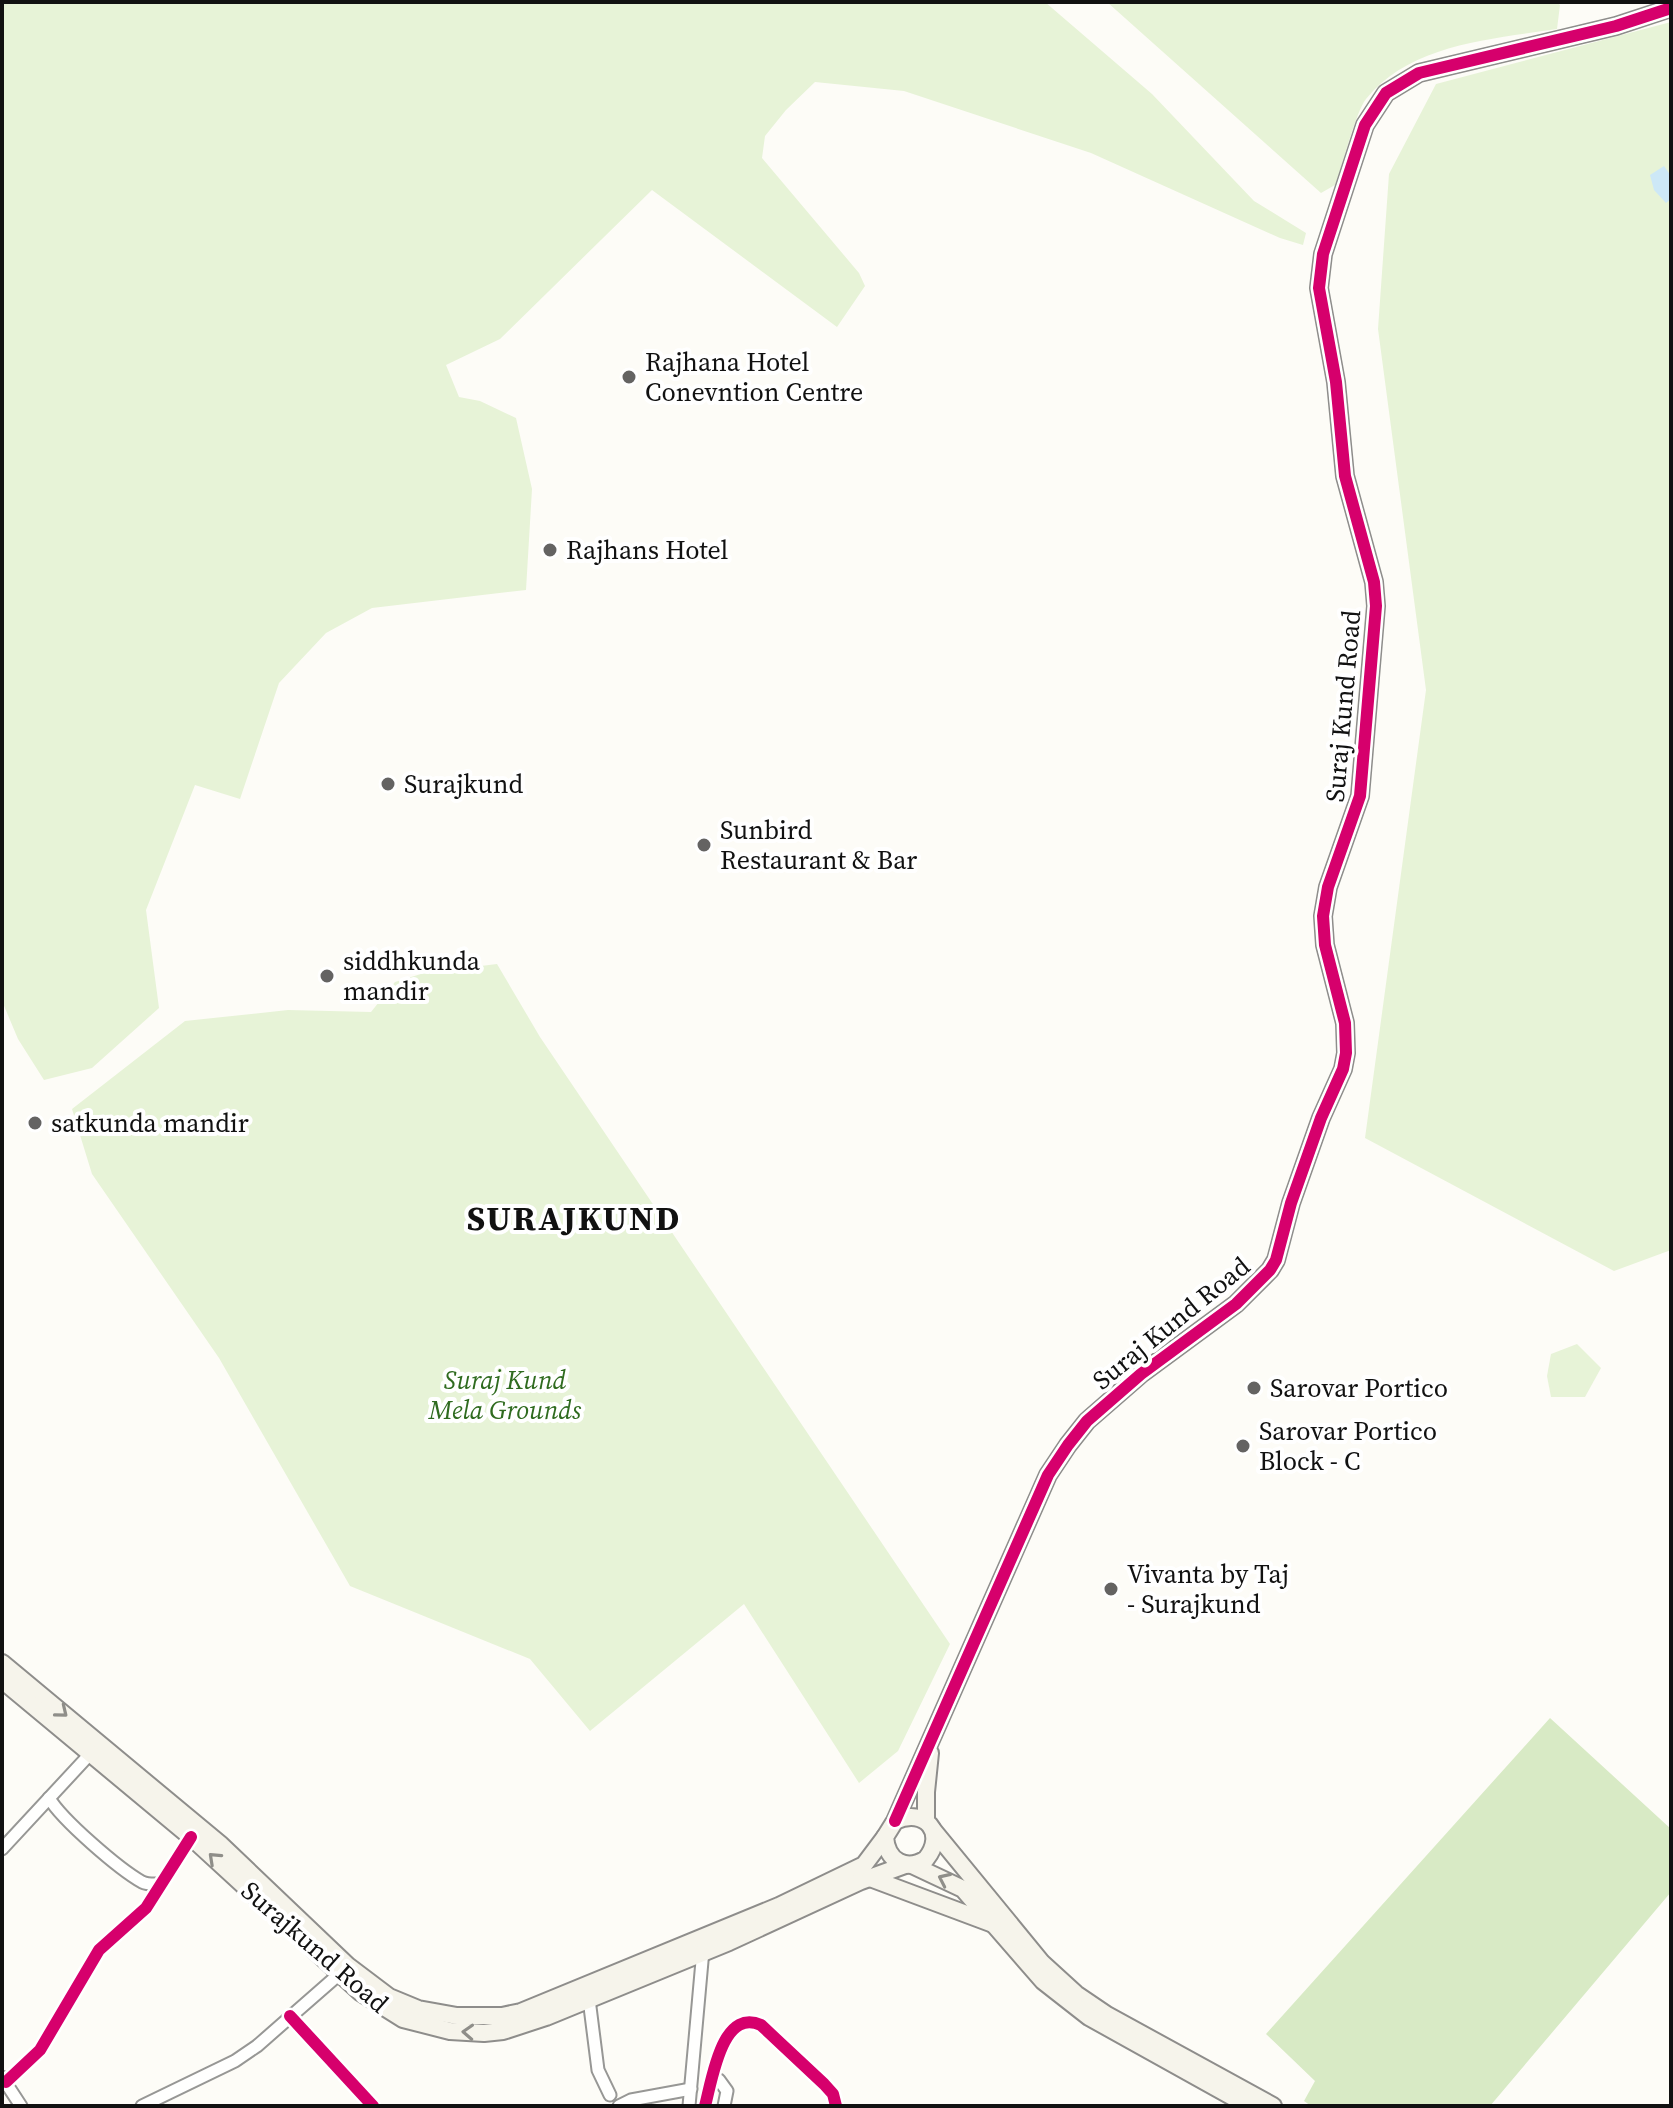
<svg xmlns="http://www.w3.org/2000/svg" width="1673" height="2108" viewBox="0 0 1673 2108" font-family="'Source Serif 4',serif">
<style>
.green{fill:#e7f3d7}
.forest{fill:#d8eac5}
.water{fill:#cde8f7}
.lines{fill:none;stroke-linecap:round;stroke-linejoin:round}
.street-casing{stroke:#979795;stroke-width:15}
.secondary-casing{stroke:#8e8d8b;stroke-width:20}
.street{stroke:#fffffe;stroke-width:11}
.secondary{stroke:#f6f4eb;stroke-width:16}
.cycleway-casing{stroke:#fff;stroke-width:17}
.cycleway{stroke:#d6006c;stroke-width:12}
.oneway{stroke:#8f8e89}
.poi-dot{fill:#646362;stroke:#fff;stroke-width:3}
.labels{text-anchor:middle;stroke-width:8;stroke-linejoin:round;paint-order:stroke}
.poi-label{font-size:26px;fill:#111;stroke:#fff;text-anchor:start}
.street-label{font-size:26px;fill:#111;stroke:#fff}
.park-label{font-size:26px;font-style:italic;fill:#2f6b1f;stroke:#fff}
.district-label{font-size:34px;font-weight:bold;letter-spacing:2px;fill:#111;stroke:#fff}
</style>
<rect width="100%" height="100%" fill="#fdfcf7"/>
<g class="green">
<path d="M2,2h1043l107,92 102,107 52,32 -3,12 -23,-7 -189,-85 -187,-62 -89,-9 -29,28 -21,26 -3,22 97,115 6,13 -28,41 -185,-137 -152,149 -54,26 13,32 21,4 36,17 16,71 -6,101 -154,18 -46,25 -47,50 -39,116 -45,-14 -49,125 13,98 -67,60 -48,12 -26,-41 -16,-38z"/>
<path d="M1107,2h450l3,3 -3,24c-66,10 -147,15 -191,70 -10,12 -24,68 -31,86l-14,8z"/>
<path d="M1671,22v1228l-57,21 -249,-133 61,-448 -48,-361 11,-155 47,-90z"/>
<path d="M497,964l43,73 410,607 -52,107 -39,32 -115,-179 -154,127 -60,-72 -180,-73 -131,-228 -127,-184 -20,-65 113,-88 103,-11 83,2 24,-30 29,-9z"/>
<path d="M1577,1344l24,24 -16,29h-34l-4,-21 4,-22z"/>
</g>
<path class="forest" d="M1550,1718l121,111v63l-181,214h-179l-7,-5 11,-20 -49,-47z"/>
<path class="water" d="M1664,166l7,10v23l-5,4 -12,-13 -4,-15z"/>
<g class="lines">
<g class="street-casing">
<g id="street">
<path d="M49,1798c13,22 70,71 93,84 6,3 13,2 19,2"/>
<path d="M2,1849l88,-95"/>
<path d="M589,1999l9,71 12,25"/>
<path d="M290,2016l83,90"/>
<path d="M2,2077l19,29"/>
<path d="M712,2078l7,2 8,11 -3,15"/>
<path d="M6,2082l34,-32 59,-100 47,-42 45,-71"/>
<path d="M142,2106l93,-45 22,-15 88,-77"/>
<path d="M619,2106l12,-6 60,-11"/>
<path d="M689,2106l14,-156"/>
<path d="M705,2106c7,-26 17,-99 56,-81l63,59 9,10 3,12"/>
</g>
</g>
<g class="secondary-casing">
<g id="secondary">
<path d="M2,1663l219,182 127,121 41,31 29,12 39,7h45l19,-4 258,-106 85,-41 21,-28"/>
<path d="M2,1680l189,157 169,155 43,27 47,12 34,2 19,-2 43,-14 183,-75 132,-61 44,-16"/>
<path d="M895,1821c30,-14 52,12 31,38 -20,13 -39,2 -41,-22l10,-16 153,-346 20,-30 19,-24 54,-47 95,-70 34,-34 6,-10 15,-57 30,-85 22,-49 3,-16 -1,-30 -20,-78 -2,-29 5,-29 32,-91 16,-190 -2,-24 -29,-106 -9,-94 -17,-94 4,-34 42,-129 21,-32 33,-20 197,-47 55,-18"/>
<path d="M926,1821v-29l4,-39"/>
<path d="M933,1830l109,133 34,31 31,21 166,91"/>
<path d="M912,1865l51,24 80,92 46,36 160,89"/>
<path d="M870,1878l123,46"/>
</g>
</g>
<use href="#street" class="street"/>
<use href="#secondary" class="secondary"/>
<g class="cycleway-casing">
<g id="cycleway">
<path d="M895,1821l153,-346 20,-30 19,-24 54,-47 95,-70 34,-34 6,-10 15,-57 30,-85 22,-49 3,-16 -1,-30 -20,-78 -2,-29 5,-29 32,-91 16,-190 -2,-24 -29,-106 -9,-94 -17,-94 4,-34 42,-129 21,-32 33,-20 197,-47 55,-18"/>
<path d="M290,2016l83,90"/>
<path d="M6,2082l34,-32 59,-100 47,-42 45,-71"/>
<path d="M705,2106c7,-26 17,-99 56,-81l63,59 9,10 3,12"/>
</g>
</g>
<use href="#cycleway" class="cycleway"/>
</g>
<defs><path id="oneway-chevron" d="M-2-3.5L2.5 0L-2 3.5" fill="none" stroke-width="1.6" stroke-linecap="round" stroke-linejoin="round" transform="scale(2)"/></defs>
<g class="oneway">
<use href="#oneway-chevron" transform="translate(62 1712) rotate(39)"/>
<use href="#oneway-chevron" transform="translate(214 1858) rotate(-137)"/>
<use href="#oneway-chevron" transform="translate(944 1879) rotate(-155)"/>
<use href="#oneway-chevron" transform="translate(468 2032) rotate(-177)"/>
</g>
<g class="poi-dot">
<circle cx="629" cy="377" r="8"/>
<circle cx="550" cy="550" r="8"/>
<circle cx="388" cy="784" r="8"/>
<circle cx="704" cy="845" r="8"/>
<circle cx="327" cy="976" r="8"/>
<circle cx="35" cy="1123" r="8"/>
<circle cx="1254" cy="1388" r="8"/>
<circle cx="1243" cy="1446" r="8"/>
<circle cx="1111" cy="1589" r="8"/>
</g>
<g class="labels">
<g class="poi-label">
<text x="645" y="371">Rajhana Hotel<tspan x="645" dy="30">Conevntion Centre</tspan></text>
<text x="566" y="559">Rajhans Hotel</text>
<text x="404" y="793">Surajkund</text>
<text x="720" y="839">Sunbird<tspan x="720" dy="30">Restaurant &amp; Bar</tspan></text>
<text x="343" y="970">siddhkunda<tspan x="343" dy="30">mandir</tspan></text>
<text x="51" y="1132">satkunda mandir</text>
<text x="1270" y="1397">Sarovar Portico</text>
<text x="1259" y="1440">Sarovar Portico<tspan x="1259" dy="30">Block - C</tspan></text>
<text x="1127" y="1583">Vivanta by Taj<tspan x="1127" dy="30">- Surajkund</tspan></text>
</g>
<g class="street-label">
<text transform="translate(1343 706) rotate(-85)" y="9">Suraj Kund Road</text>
<text transform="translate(1171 1323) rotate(-39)" y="9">Suraj Kund Road</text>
<text transform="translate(315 1947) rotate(41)" y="9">Surajkund Road</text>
</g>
<g class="park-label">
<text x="505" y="1389">Suraj Kund<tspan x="505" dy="30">Mela Grounds</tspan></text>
</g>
<g class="district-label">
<text x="574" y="1230">SURAJKUND</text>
</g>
</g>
<rect width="1673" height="2108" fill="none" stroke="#111111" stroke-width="8"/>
</svg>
